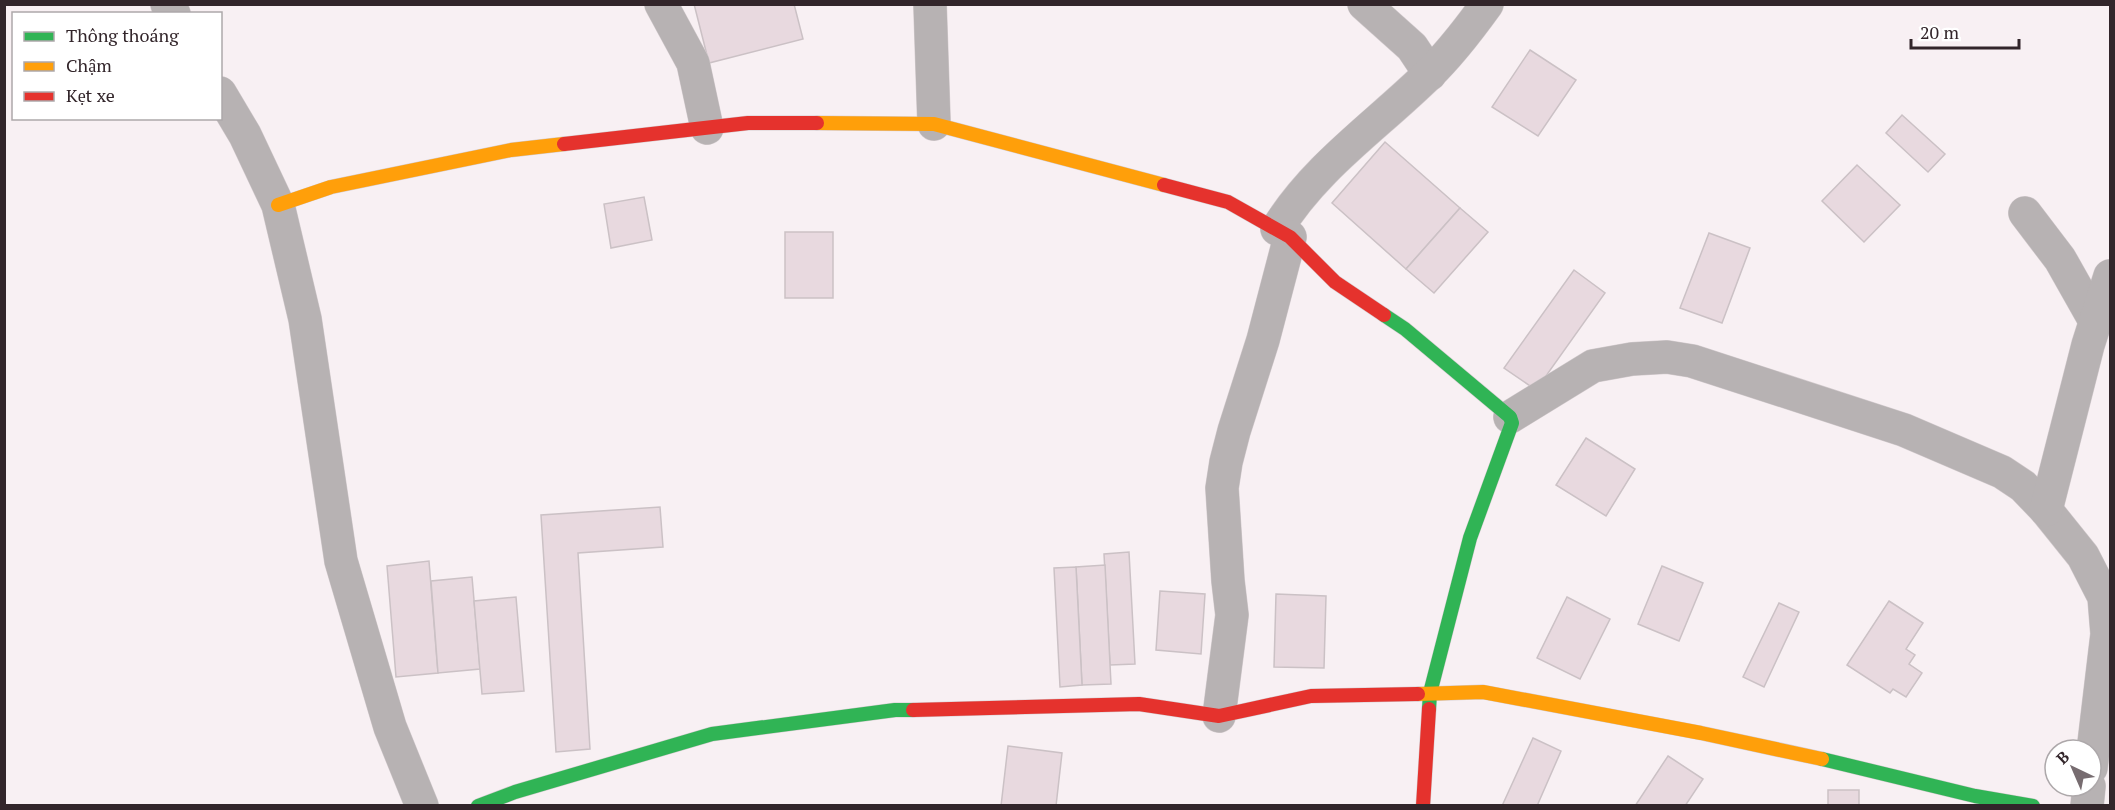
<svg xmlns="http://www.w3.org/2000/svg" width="2115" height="810" viewBox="0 0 2115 810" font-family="'PT Serif',serif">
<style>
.building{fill:#e8d9df;stroke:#cbc1c5;stroke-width:1.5}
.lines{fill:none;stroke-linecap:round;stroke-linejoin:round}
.street-casing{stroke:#d4cccf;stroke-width:34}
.fast-casing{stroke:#d4cccf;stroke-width:15}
.slow-casing{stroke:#d4cccf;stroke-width:15}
.jam-casing{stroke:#d4cccf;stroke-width:15}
.street{stroke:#b7b2b3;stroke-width:33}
.fast{stroke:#30b455;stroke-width:14}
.slow{stroke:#ff9f0a;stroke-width:14}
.jam{stroke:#e5322d;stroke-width:14}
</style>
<rect width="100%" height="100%" fill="#f8f0f3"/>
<g class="building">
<path d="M694,4h100l9,35 -94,24z"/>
<path d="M1530,50l46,30 -38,56 -46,-29z"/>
<path d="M1902,115l43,39 -17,18 -42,-39z"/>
<path d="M1385,142l75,66 -54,61 -74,-66z"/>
<path d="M1857,165l43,40 -36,37 -42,-41z"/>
<path d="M644,197l8,43 -41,8 -7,-44z"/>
<path d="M1460,208l28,24 -54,61 -28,-24z"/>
<rect x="785" y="232" width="48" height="66"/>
<path d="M1709,233l41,15 -28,75 -42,-15z"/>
<path d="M1574,270l31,23 -69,97 -32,-22z"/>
<path d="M1586,438l49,31 -29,47 -50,-31z"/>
<path d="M660,507l3,40 -85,6 12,196 -34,3 -15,-237z"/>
<path d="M1129,552l6,112 -25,1 -6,-111z"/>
<path d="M429,561l9,112 -42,4 -9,-111z"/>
<path d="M1105,565l6,119 -29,1 -6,-118z"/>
<path d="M1662,566l41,17 -24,58 -41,-17z"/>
<path d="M1076,567l6,118 -22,2 -6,-119z"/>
<path d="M472,577l8,92 -42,4 -7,-92z"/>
<path d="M1160,591l45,3 -4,60 -45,-4z"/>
<path d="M1276,594l50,2 -2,72 -50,-1z"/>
<path d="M516,597l8,94 -42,3 -8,-93z"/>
<path d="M1567,597l43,22 -30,60 -43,-21z"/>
<path d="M1889,601l34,22 -17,26 9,6 -6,9 13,9 -16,24 -13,-8 -3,4 -43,-28z"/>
<path d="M1779,603l20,9 -35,75 -21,-10z"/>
<path d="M1533,738l28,13 -24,55h-35z"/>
<path d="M1008,746l54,7 -6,53h-55z"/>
<path d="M1668,756l35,23 -18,27h-50z"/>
<rect x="1828" y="790" width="31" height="16"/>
</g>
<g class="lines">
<g class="street-casing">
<g id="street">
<path d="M167,4l7,10"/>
<path d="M661,4l32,59 14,65"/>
<path d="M930,4l4,120"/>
<path d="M1364,4l48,43 18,27"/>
<path d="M220,93l25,42 33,70 27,114 36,242 49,166 32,79"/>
<path d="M2025,213l35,46 35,62"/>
<path d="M1277,229c38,-62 99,-103 151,-154 22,-21 41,-46 59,-71"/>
<path d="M1510,417l83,-51 39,-7 35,-2 25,4 212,69 98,42 21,14 23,24 37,46 21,41 3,37 -16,134"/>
<path d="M2046,510l42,-165 22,-69"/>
<path d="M1219,716l13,-101 -4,-34 -6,-93 4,-26 8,-31 29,-91 27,-103"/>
<path d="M2087,806l2,-20"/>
</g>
</g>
<g class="fast-casing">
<g id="fast">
<path d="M1384,315l21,14 105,88 2,6 -42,115 -40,155 -1,16"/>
<path d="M1822,759l153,37 58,10"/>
<path d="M478,806l37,-14 197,-58 183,-24h18"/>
</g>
</g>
<g class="slow-casing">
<g id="slow">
<path d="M817,123l117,1 230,61"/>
<path d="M278,205l53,-18 180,-37 53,-6"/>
<path d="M1418,694l65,-2 218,41 121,26"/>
</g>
</g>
<g class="jam-casing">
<g id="jam">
<path d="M564,144l184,-21h69"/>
<path d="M1164,185l64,17 62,35 45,45 49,33"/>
<path d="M913,710l226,-6 80,12 92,-20 107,-2"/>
<path d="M1423,806l6,-97"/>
</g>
</g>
<use href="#street" class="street"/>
<use href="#fast" class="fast"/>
<use href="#slow" class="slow"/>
<use href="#jam" class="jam"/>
</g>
<rect width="2115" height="810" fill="none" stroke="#32252a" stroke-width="12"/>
<rect x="12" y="12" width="210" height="108" fill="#ffffff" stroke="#ada8aa" stroke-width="1.5"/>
<rect x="24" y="32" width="30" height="9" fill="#30b455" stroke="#ada8aa" stroke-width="1.5"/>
<text x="66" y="42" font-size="18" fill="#32252a">Thông thoáng</text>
<rect x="24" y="62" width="30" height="9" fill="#ff9f0a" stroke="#ada8aa" stroke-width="1.5"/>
<text x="66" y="72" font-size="18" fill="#32252a">Chậm</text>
<rect x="24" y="92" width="30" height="9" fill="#e5322d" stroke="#ada8aa" stroke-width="1.5"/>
<text x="66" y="102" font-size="18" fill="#32252a">Kẹt xe</text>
<g transform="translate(2073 768) rotate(316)"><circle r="28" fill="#ffffff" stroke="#ada8aa" stroke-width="1.5"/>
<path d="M0-4.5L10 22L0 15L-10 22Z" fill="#776c70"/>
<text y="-9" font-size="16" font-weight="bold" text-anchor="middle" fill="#32252a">B</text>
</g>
<path d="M1911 39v9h108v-9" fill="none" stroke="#32252a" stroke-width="3"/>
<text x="1920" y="39" font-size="18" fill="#32252a" stroke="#ffffff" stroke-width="4.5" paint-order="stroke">20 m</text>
</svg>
